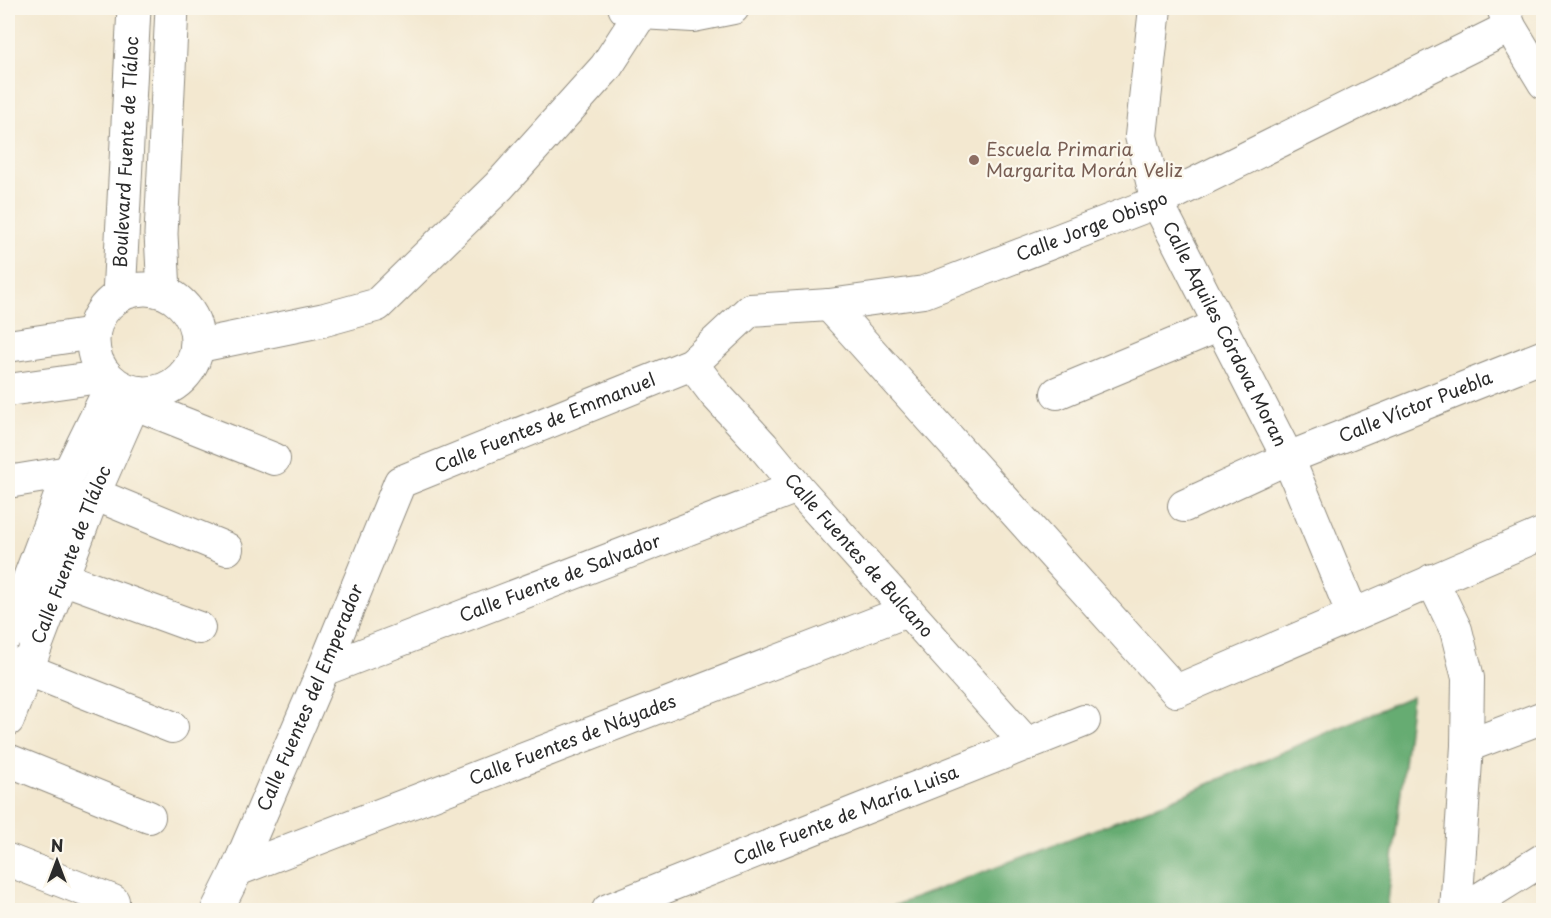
<svg xmlns="http://www.w3.org/2000/svg" width="1551" height="918" viewBox="0 0 1551 918" font-family="'Playpen Sans',sans-serif">
<style>
.forest{fill:#66ac72;stroke:#486c4e;stroke-width:1.5}
.lines{fill:none;stroke-linecap:round;stroke-linejoin:round}
.minor-casing{stroke:#8f8a7e;stroke-width:34}
.tertiary-casing{stroke:#8f8a7e;stroke-width:35}
.minor{stroke:#fff;stroke-width:32}
.tertiary{stroke:#fff;stroke-width:33}
.education-dot{fill:#8d6e63;stroke:#fbf7ec;stroke-width:2}
.labels{text-anchor:middle;stroke-width:4.5;stroke-linejoin:round;paint-order:stroke}
.education-label{font-size:18px;fill:#785e54;stroke:#fbf7ec;text-anchor:start}
.street-label{font-size:18px;fill:#2b2b2b;stroke:#fbf7ec}
</style>
<rect width="100%" height="100%" fill="#fbf7ec"/>
<filter id="ink" filterUnits="userSpaceOnUse"><feTurbulence type="fractalNoise" baseFrequency=".0167" numOctaves="2"/><feDisplacementMap in="SourceGraphic" scale="12" xChannelSelector="R" yChannelSelector="G"/><feConvolveMatrix kernelMatrix="1 2 1 2 8 2 1 2 1" color-interpolation-filters="sRGB"/></filter>
<filter id="wash" filterUnits="userSpaceOnUse"><feTurbulence type="fractalNoise" baseFrequency=".008" numOctaves="4" result="noise"/><feDisplacementMap in="SourceGraphic" scale="24" xChannelSelector="R" yChannelSelector="G"/><feGaussianBlur stdDeviation="1.35" result="paint"/><feColorMatrix in="noise" values="0 0 0 0 0 0 0 0 0 0 0 0 0 0 0 0 0 1.4 0 .05"/><feComposite in="paint" operator="in"/></filter>
<g filter="url(#wash)">
<rect width="100%" height="100%" fill="#f3e8d0"/>
<path class="forest" d="M1412,696l-25,214h-504l286,-109z"/>
</g>
<g filter="url(#ink)">
<g class="lines">
<g class="minor-casing">
<g id="minor">
<path id="s1" d="M1155,8l-14,128 16,66 131,256 65,157"/>
<path d="M1503,8l7,19 34,56"/>
<path d="M641,13l52,3 40,-8"/>
<path d="M829,305l347,386 368,-158"/>
<path d="M8,346l86,-13"/>
<path id="s2" d="M692,364l23,30 48,52 34,41 230,257"/>
<path d="M8,390l99,-14"/>
<path d="M1057,393l163,-68"/>
<path d="M115,396l159,63"/>
<path d="M8,482l61,-10"/>
<path d="M94,494l133,55"/>
<path id="s3" d="M1184,506l104,-48 256,-102"/>
<path d="M62,578l137,50"/>
<path d="M1432,580l24,50 12,48 -1,68 -11,164"/>
<path d="M8,634l61,-162 44,-90"/>
<path d="M8,662l164,65"/>
<path id="s4" d="M323,670l474,-183"/>
<path id="s5" d="M8,720l86,-226 45,-102"/>
<path d="M1467,746l77,-29"/>
<path d="M8,760l141,57"/>
<path d="M8,860l105,41"/>
<path id="s6" d="M237,870l670,-259"/>
<path id="s7" d="M217,910l20,-40 86,-200 77,-188 292,-118 58,-54 79,-5 95,-13 233,-90 353,-175"/>
<path id="s8" d="M608,910l476,-189"/>
<path d="M1462,910l82,-51"/>
</g>
</g>
<g class="tertiary-casing">
<g id="tertiary">
<circle cx="145" cy="341" r="52"/>
<path d="M164,292l-3,-58 11,-226"/>
<path id="s9" d="M119,296l15,-288"/>
<path d="M197,346l126,-26 54,-15 122,-119 107,-119 35,-54 -16,-5"/>
</g>
</g>
<use href="#minor" class="minor"/>
<use href="#tertiary" class="tertiary"/>
</g>
</g>
<circle class="education-dot" cx="974" cy="160" r="6"/>
<g class="labels">
<g class="education-label">
<text x="986" y="156">Escuela Primaria<tspan x="986" dy="21">Margarita Morán Veliz</tspan></text>
</g>
<g class="street-label">
<text dy="6" stroke="none"><textPath href="#s9" startOffset="144">Boulevard Fuente de Tláloc</textPath></text>
<text dy="6" stroke="none"><textPath href="#s7" startOffset="1215">Calle Jorge Obispo</textPath></text>
<text dy="6" stroke="none"><textPath href="#s1" startOffset="345">Calle Aquiles Córdova Moran</textPath></text>
<text dy="6" stroke="none"><textPath href="#s3" startOffset="252">Calle Víctor Puebla</textPath></text>
<text dy="6" stroke="none"><textPath href="#s7" startOffset="622">Calle Fuentes de Emmanuel</textPath></text>
<text dy="6" stroke="none"><textPath href="#s5" startOffset="177">Calle Fuente de Tláloc</textPath></text>
<text dy="6" stroke="none"><textPath href="#s2" startOffset="254">Calle Fuentes de Bulcano</textPath></text>
<text dy="6" stroke="none"><textPath href="#s4" startOffset="254">Calle Fuente de Salvador</textPath></text>
<text dy="6" stroke="none"><textPath href="#s7" startOffset="232">Calle Fuentes del Emperador</textPath></text>
<text dy="6" stroke="none"><textPath href="#s6" startOffset="360">Calle Fuentes de Náyades</textPath></text>
<text dy="6" stroke="none"><textPath href="#s8" startOffset="256">Calle Fuente de María Luisa</textPath></text>
</g>
</g>
<rect width="1551" height="918" fill="none" stroke="#fbf7ec" stroke-width="30"/>
<g transform="translate(57 861)" stroke="#fbf7ec" stroke-width="4.5" paint-order="stroke">
<path d="M0-4.5L10 22L0 15L-10 22Z" fill="#2b2b2b"/>
<text y="-9" font-size="16" font-weight="bold" text-anchor="middle" fill="#2b2b2b">N</text>
</g>
</svg>
